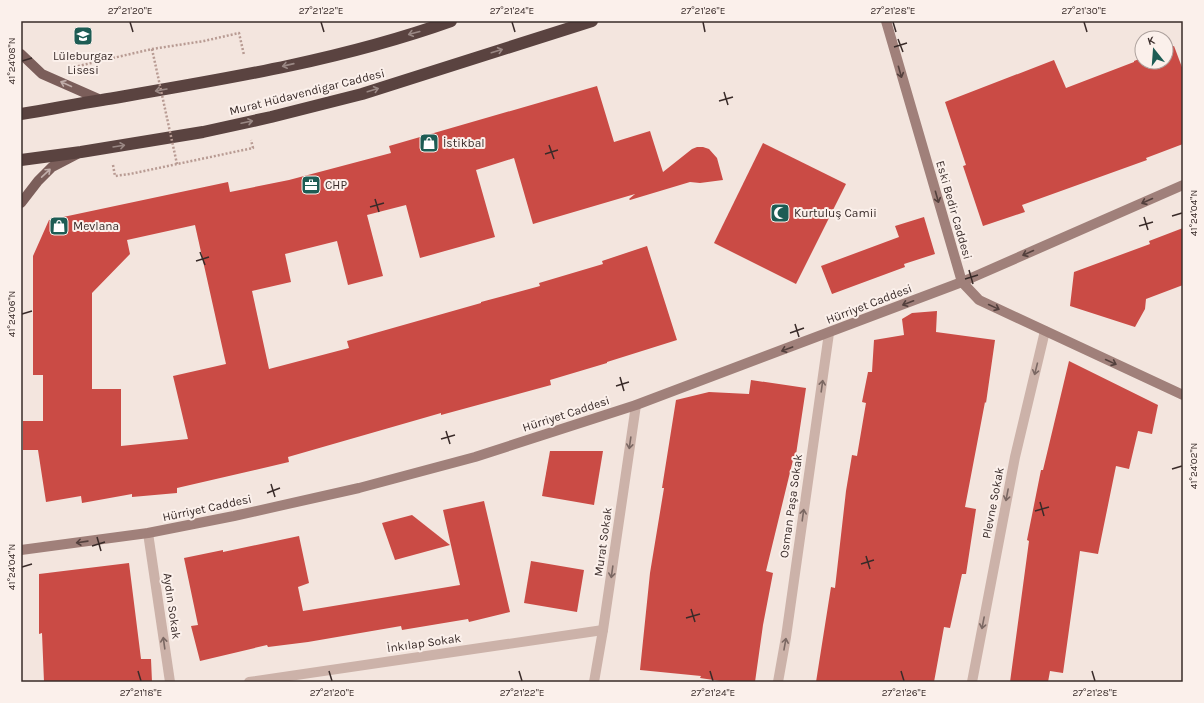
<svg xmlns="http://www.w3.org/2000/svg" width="1204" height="703" viewBox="0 0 1204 703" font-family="Karla,sans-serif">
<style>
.building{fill:#ca4b45;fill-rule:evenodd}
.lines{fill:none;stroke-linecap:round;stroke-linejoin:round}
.path{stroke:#b89b93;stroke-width:2.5;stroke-dasharray:2 2;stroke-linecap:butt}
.street{stroke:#ccb2a9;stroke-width:10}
.secondary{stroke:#a0807a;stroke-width:10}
.primary{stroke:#7b5e5a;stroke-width:10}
.highway{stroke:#5a4340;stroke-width:12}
.path-bridge{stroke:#b89b93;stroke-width:2.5;stroke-dasharray:2 2;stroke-linecap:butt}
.oneway{stroke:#9a8884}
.oneway2{stroke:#53403d}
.oneway3{stroke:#c1aeaa}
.oneway4{stroke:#7b6863}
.ticks{fill:none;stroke:#392b29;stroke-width:1.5}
.labels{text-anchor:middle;stroke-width:4;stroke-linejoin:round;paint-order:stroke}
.poi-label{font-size:12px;fill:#392b29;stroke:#fbf0eb;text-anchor:start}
.street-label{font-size:12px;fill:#392b29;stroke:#fbf0eb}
.neatline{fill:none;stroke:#392b29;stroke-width:1.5}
.ticks-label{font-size:10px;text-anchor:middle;fill:#392b29}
</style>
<rect width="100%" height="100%" fill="#f3e5de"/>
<g class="building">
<path d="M1174,46l9,24v74l-37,14 1,2 -125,45 3,7 -42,14 -20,-60 3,-1 -21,-63 109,-42 12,28 68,-26v-1l8,-3v4h24v-13z"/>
<path d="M597,86l17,56 36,-11 13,41 29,-23 5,-2h6l6,2 8,9 6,22 -23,3 -10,-1 -60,18 -1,-1 6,-5 -102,30 -19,-66 -38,12 19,67 -75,21 -14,-53 -39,10 16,61 -35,9 -11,-44 -52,13 6,28 -39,9 17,78 80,-21 -2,-7 134,-38v-1l59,-16 -1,-3 64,-19 -1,-3 45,-15 30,94 -70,22v1l-57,17 1,5 -110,30v-2l-153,44 1,5 -112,26v5l-45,4v-3l-50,9 -1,-7 -35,6 -8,-52h-15v-29h20v-46h-10v-119l16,-36 179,-38 2,10 59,-12 102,-27 -2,-7zM195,225l31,139 -53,12 15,63 -67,7v-57h-29v-96l38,-39 -3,-14z"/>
<path d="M763,143l83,41 -50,100 -82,-41z"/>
<path d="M924,217l11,37 -31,10 1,3 -73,27 -11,-28 78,-29 -4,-11z"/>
<path d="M1183,228v57l-37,14 -1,10 -10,18 -65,-21 4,-34 76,-28 -1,-3z"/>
<path d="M937,311l-1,21 59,8 -9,63 -1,-1 -20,105 11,2 -10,65h-4l-12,54 -6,-1 -10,55h-118l15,-95 4,1 11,-97 6,-36 5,1 9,-53 -4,-1 6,-30h4l2,-32 30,-5 -2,-16 10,-6z"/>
<path d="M1069,361l89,44 -6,29 -14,-3 -9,38 -13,-3 -18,88 -18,-3 -17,122 -13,-2 -2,11h-38l19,-141 -2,-1 14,-70h2z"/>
<path d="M751,380l55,8 -11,73 -2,-1 -27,111 7,2 -10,52 -8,57h-28l-27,-4 1,-2 -61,-6 10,-97 14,-85h-2l14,-88 33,-8 40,2z"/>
<path d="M550,451h53l-9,54 -52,-9z"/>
<path d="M484,501l26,111 -41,10 -1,-3 -66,11 -1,-4 -93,16 -40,5 -1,-2 -67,16 -9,-35 7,-1 -14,-67 39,-8v2l76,-16 10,47 -11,4 5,24 157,-26 -17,-75z"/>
<path d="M412,515l38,30 -55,15 -13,-37z"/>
<path d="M531,561l53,9 -7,42 -53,-9z"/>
<path d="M129,563l12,96h10l1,23h-108l-2,-49 -3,1v-60z"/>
</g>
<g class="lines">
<g class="path">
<path d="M74,67l78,-18 52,-8 35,-8 5,22"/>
<path d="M113,165l2,11 15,-2 123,-26 -2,-8"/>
</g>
<g class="street">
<path d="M148,533l22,149"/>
<path d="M249,682l354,-52"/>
<path d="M594,682l9,-52 33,-225"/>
<path d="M778,682l8,-45 43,-304"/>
<path d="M972,682l43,-225 30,-126"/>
</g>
<g class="secondary">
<path d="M886,21l76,261 17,18 204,95"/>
<path d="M21,550l127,-17 86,-17 125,-28 116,-31 161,-52 326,-123 221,-97"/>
</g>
<g class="primary">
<path d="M21,54l21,20 59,26"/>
<path d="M21,203l17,-22 14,-14 25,-13"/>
</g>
<g class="highway">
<path d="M21,114c27,-4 54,-10 81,-14 117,-20 237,-39 349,-79"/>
<path d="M21,160l60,-8 122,-20 68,-15 91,-23 230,-73"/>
</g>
<path class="path-bridge" d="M152,49l25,115"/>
</g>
<defs><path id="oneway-shaft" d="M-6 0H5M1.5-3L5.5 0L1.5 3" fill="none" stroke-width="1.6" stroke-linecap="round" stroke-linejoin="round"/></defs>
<g class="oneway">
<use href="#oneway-shaft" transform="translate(414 33) rotate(165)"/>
<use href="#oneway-shaft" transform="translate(497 51) rotate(-17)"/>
<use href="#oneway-shaft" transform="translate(288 65) rotate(167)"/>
<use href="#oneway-shaft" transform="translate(161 90) rotate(170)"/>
<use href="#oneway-shaft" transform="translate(373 90) rotate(-17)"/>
<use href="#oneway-shaft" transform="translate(247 122) rotate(-12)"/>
<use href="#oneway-shaft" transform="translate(119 146) rotate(-9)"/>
</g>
<g class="oneway2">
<use href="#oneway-shaft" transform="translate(900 72) rotate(74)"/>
<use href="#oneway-shaft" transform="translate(937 197) rotate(74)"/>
<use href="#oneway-shaft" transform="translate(1147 201) rotate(156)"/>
<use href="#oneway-shaft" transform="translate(1028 253) rotate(156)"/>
<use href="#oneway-shaft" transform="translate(908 303) rotate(159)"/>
<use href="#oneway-shaft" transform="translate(994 307) rotate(25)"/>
<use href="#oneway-shaft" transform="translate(787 349) rotate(160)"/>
<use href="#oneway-shaft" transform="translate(1111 362) rotate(25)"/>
<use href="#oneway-shaft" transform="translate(82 542) rotate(172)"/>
</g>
<g class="oneway3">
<use href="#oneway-shaft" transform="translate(66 84) rotate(-156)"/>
<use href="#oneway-shaft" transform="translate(46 173) rotate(-43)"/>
</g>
<g class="oneway4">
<use href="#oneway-shaft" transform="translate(1036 369) rotate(104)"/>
<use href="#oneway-shaft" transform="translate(822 386) rotate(-82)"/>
<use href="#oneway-shaft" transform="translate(630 443) rotate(98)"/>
<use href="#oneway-shaft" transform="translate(1007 495) rotate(101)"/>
<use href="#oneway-shaft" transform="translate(803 515) rotate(-82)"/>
<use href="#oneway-shaft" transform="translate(612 572) rotate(98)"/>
<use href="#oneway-shaft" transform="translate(983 623) rotate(101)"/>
<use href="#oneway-shaft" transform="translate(164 643) rotate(-98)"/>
<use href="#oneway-shaft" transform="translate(785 644) rotate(-80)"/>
</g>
<path class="ticks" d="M130,22l3,10M321,22l3,10M512,22l3,10M703,22l2,10M893,22l3,10M1084,22l3,10M898,39l5,13M894,47l13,-4M22,61l10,-3M724,92l4,13M719,101l14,-4M549,145l5,14M545,154l13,-4M375,199l4,13M370,207l14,-4M1172,216l10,-3M1144,217l4,13M1139,226l14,-4M200,252l5,13M196,261l13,-4M969,270l4,14M965,279l13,-4M22,314l10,-3M795,324l4,13M790,333l14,-5M620,377l4,14M616,386l13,-4M446,431l4,13M441,439l14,-4M1172,469l10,-3M271,484l4,13M267,493l13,-5M1040,502l4,14M1035,511l14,-4M97,537l4,14M92,546l13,-4M866,556l4,13M861,564l13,-4M22,567l10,-3M691,609l4,13M686,618l14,-4M138,671l3,10M329,671l3,10M519,671l3,10M710,671l3,10M901,671l3,10M1092,671l3,10"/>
<defs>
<g id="school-square" transform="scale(1)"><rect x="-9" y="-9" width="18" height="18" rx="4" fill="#1d5c54" stroke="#fbf0eb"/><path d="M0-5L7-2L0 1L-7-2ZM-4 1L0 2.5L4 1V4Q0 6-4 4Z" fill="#fff"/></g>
<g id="shop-square" transform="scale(1)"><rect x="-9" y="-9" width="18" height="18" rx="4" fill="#1d5c54" stroke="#fbf0eb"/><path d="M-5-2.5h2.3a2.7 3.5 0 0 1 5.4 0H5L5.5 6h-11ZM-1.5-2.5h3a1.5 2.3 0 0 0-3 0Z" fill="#fff"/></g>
<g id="office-square" transform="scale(1)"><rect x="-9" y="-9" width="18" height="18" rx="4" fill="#1d5c54" stroke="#fbf0eb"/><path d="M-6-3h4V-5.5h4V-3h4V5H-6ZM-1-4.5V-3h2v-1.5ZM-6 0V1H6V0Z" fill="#fff"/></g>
<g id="mosque-square" transform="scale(1)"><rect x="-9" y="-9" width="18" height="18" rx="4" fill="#1d5c54" stroke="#fbf0eb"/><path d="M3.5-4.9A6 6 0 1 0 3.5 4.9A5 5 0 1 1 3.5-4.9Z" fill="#fff"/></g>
</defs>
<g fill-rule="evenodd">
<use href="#school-square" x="83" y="36"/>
<use href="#shop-square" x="429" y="143"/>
<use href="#office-square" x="311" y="185"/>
<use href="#mosque-square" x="780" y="213"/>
<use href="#shop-square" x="59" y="226"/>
</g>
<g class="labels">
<g class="poi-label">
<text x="83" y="60" text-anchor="middle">Lüleburgaz<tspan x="83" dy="14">Lisesi</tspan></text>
<text x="443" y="147">İstikbal</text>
<text x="325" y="189">CHP</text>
<text x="794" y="217">Kurtuluş Camii</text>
<text x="73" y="230">Mevlana</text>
</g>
<g class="street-label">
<text transform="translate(307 92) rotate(-14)" y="4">Murat Hüdavendigar Caddesi</text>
<text transform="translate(954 210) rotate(74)" y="4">Eski Bedir Caddesi</text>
<text transform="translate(869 304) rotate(-21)" y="4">Hürriyet Caddesi</text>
<text transform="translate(566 414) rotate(-18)" y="4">Hürriyet Caddesi</text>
<text transform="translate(993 503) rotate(-79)" y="4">Plevne Sokak</text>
<text transform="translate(791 506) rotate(-82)" y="4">Osman Paşa Sokak</text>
<text transform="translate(207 508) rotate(-12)" y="4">Hürriyet Caddesi</text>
<text transform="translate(603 542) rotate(-82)" y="4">Murat Sokak</text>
<text transform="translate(172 606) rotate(82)" y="4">Aydın Sokak</text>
<text transform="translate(424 643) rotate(-8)" y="4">İnkılap Sokak</text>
</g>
</g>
<rect width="1204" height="703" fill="none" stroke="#fbf0eb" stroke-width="44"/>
<g transform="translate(1154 50) rotate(343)"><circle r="19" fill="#fbf0eb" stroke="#ada19d"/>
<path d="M0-3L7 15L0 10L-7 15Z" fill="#1d5c54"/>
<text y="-6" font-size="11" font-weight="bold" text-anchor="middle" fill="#392b29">K</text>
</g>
<rect x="22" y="22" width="1160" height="659" class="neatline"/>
<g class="ticks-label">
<text x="130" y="14">27°21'20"E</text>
<text x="321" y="14">27°21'22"E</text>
<text x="512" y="14">27°21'24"E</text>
<text x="703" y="14">27°21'26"E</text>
<text x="893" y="14">27°21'28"E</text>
<text x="1084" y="14">27°21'30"E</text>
<text transform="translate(11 61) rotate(-90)" y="4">41°24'08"N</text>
<text transform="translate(1193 213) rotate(-90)" y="4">41°24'04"N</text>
<text transform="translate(11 314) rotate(-90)" y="4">41°24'06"N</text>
<text transform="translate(1193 466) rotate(-90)" y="4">41°24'02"N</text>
<text transform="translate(11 567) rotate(-90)" y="4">41°24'04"N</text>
<text x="141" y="696">27°21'18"E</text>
<text x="332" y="696">27°21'20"E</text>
<text x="522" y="696">27°21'22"E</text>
<text x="713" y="696">27°21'24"E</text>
<text x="904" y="696">27°21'26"E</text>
<text x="1095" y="696">27°21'28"E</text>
</g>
</svg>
